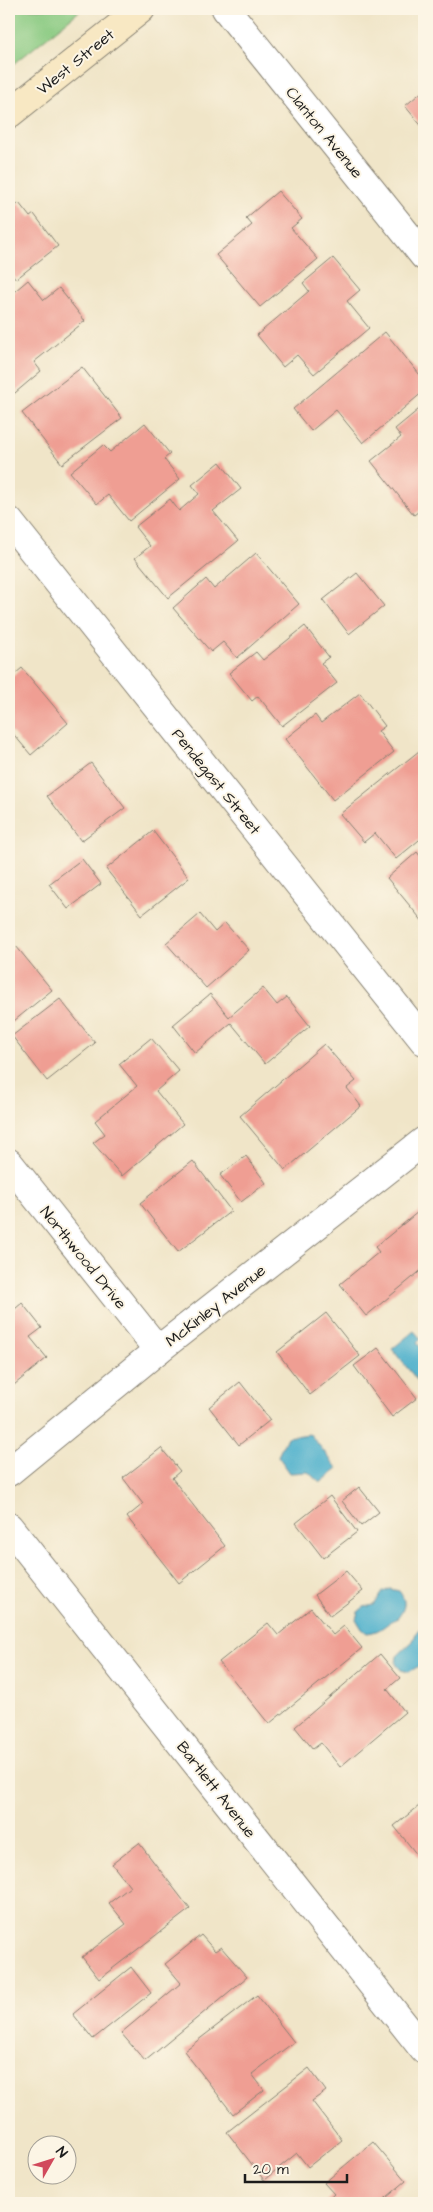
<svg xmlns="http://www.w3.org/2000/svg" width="433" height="2212" viewBox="0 0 433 2212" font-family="'Architects Daughter',sans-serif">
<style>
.green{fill:#8aca82;stroke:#53734f}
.water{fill:#4db0cc;stroke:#346674}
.building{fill:#ef9e93}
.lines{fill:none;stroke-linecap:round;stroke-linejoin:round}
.street-casing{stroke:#868072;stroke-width:30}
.secondary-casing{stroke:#868072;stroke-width:30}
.street{stroke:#fff;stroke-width:28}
.secondary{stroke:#f8e8c3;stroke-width:28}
.labels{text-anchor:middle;stroke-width:4;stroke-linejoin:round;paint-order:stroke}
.street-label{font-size:16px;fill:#1c1c1c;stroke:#fcf5e5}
</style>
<rect width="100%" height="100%" fill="#fcf5e5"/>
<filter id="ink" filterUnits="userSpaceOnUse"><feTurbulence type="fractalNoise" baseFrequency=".02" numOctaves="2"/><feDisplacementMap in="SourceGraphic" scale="10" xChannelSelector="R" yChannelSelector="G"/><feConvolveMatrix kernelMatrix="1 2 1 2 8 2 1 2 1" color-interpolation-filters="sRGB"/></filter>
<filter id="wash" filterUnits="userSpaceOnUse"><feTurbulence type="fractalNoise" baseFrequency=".0096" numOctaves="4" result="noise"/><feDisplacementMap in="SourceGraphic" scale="20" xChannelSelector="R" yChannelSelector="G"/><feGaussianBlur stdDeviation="1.12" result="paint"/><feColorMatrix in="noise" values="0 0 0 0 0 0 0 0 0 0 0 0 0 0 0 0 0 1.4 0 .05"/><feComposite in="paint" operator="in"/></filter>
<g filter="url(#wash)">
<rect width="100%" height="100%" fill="#f0e5c8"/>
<path class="green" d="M9,9h73l-73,59z"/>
<g class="water">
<path d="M414,1331l7,8 -4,4 7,9v31l-3,2 -29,-36z"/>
<path d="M310,1434l28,35 -18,14 -12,-11 -18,1 -12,-17 9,-19z"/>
<path d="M390,1589l9,2c8,10 6,18 -2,28 -10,2 -14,13 -30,14l-5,-4 -6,-10 2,-7 6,-5 10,-2 9,-13z"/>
<path d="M424,1625v38l-15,9 -8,-2 -5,-6 1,-8 16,-15 4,-10z"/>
</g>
<g id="blocks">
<g class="building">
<path d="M424,90v39l-19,-23z"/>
<path d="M278,191l24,28 -11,9 27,31 -58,48 -44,-52 36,-30 -6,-7z"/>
<path d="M19,203l11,14 4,-3 24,32 -42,33 -7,-9v-58z"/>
<path d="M333,258l27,32 -13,11 22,27 -55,46 -17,-19 -14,12 -26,-32 52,-44 -6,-8z"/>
<path d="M28,280l16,20 15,-12 26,33 -51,41 7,9 -32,27v-102z"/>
<path d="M385,332l39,48v11l-61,52 -27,-33 -25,21 -18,-22z"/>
<path d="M82,367l40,51 -60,46 -40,-51z"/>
<path d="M424,405v102l-10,8 -43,-54 30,-24 -6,-8z"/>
<path d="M145,423l25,31 -6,5 16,20 -51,42 -21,-26 -11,9 -27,-32 33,-27 7,7z"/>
<path d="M220,462l21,27 -28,22 25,30 -70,57 -33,-40 15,-12 -15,-19 35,-28 9,12 20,-17 -7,-9z"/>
<path d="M256,553l43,51 -62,54 -14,-16 -12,10 -38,-44 33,-29 8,10z"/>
<path d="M357,573l27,33 -35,28 -26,-34z"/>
<path d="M305,626l24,31 -8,6 16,20 -55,43 -24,-30 -6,5 -23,-28 27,-21 7,8z"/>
<path d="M22,668l46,55 -37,32 -22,-26v-50z"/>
<path d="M360,693l25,33 -7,5 16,21 -61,48 -48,-61 30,-24 6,8z"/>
<path d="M424,747v89l-28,23 -21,-26 -11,9 -24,-28z"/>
<path d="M91,763l34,45 -44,33 -34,-45z"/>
<path d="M153,831l36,47 -47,37 -36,-46z"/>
<path d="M417,852l7,9v62l-37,-45z"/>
<path d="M82,859l19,25 -33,25 -19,-25z"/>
<path d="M200,914l15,18 10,-9 24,27 -43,38 -40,-45z"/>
<path d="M16,946l36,44 -43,35v-73z"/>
<path d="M263,988l14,17 10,-8 23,29 -45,38 -34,-41 -36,30 -22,-28 37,-31 19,23z"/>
<path d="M60,999l35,44 -48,38 -35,-45z"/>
<path d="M151,1038l28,33 -23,20 27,33 -61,52 -29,-33 12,-9 -10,-13 42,-35 -18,-22z"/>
<path d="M324,1044l32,37 -9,7 14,18 -76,64 -45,-54z"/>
<path d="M246,1156l20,27 -25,19 -21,-27z"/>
<path d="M193,1161l38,50 -53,41 -38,-49z"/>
<path d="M424,1207v61l-58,48 -26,-32 39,-32 -4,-5z"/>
<path d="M22,1303l20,25 -12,9 17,21 -38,31v-75z"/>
<path d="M326,1313l34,43 -50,39 -33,-43z"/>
<path d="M378,1348l39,50 -25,19 -38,-51z"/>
<path d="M240,1382l30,38 -31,25 -30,-38z"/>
<path d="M161,1448l19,23 -8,7 53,68 -46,37 -52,-66 16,-13 -20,-26z"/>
<path d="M359,1487l20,25 -18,14 -19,-25z"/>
<path d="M330,1496l27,36 -34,26 -27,-35z"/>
<path d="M346,1571l17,20 -33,25 -15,-21z"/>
<path d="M311,1608l22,27 11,-9 18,22 -93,76 -50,-62 49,-39 10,12z"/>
<path d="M380,1654l20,24 -13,11 18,23 -65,55 -19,-24 -8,6 -18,-22z"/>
<path d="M424,1802v57l-2,2 -28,-35z"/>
<path d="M139,1843l51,66 -91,70 -17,-22 44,-33 -17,-21 21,-16 -18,-23z"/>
<path d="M201,1935l14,16 6,-4 26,30 -102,84 -24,-28 60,-50 -16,-19z"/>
<path d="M131,1967l20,26 -58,46 -20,-25z"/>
<path d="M257,1995l37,47 -42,32 12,16 -31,24 -49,-63z"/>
<path d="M309,2068l17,23 -14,10 30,39 -34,27 -11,-14 -33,27 -37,-48z"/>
<path d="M373,2142l33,39 -26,22h-56l10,-9 -10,-11z"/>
</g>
</g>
</g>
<g filter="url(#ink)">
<use href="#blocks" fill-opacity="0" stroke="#868072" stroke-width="1"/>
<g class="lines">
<g class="street-casing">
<g id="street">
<path d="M226,9l198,247"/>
<path d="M9,521l415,520"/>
<path d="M9,1163l149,187"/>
<path d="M9,1472l149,-122 266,-209"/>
<path d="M9,1527l415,523"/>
</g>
</g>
<g class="secondary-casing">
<path id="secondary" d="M9,114l132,-105"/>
</g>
<use href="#street" class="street"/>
<use href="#secondary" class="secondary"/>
</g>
</g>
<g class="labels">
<g class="street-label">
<text transform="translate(75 61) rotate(-39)" y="6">West Street</text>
<text transform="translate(325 132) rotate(51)" y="6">Clanton Avenue</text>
<text transform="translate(217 781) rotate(51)" y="6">Pendegast Street</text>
<text transform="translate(84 1257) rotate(51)" y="6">Northwood Drive</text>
<text transform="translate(215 1305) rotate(-38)" y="6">McKinley Avenue</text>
<text transform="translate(217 1789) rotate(52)" y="6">Bartlett Avenue</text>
</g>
</g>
<rect width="433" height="2212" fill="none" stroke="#fcf5e5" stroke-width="30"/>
<g transform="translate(52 2160) rotate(51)"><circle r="24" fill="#fcf5e5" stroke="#a29e95"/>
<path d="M0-4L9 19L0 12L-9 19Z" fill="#d1495b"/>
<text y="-8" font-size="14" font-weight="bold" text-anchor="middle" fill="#1c1c1c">N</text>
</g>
<path d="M245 2174v8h102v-8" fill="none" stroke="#1c1c1c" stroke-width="2.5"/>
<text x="253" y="2174" font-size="15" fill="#1c1c1c" stroke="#fcf5e5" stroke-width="4" paint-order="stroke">20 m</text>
</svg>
